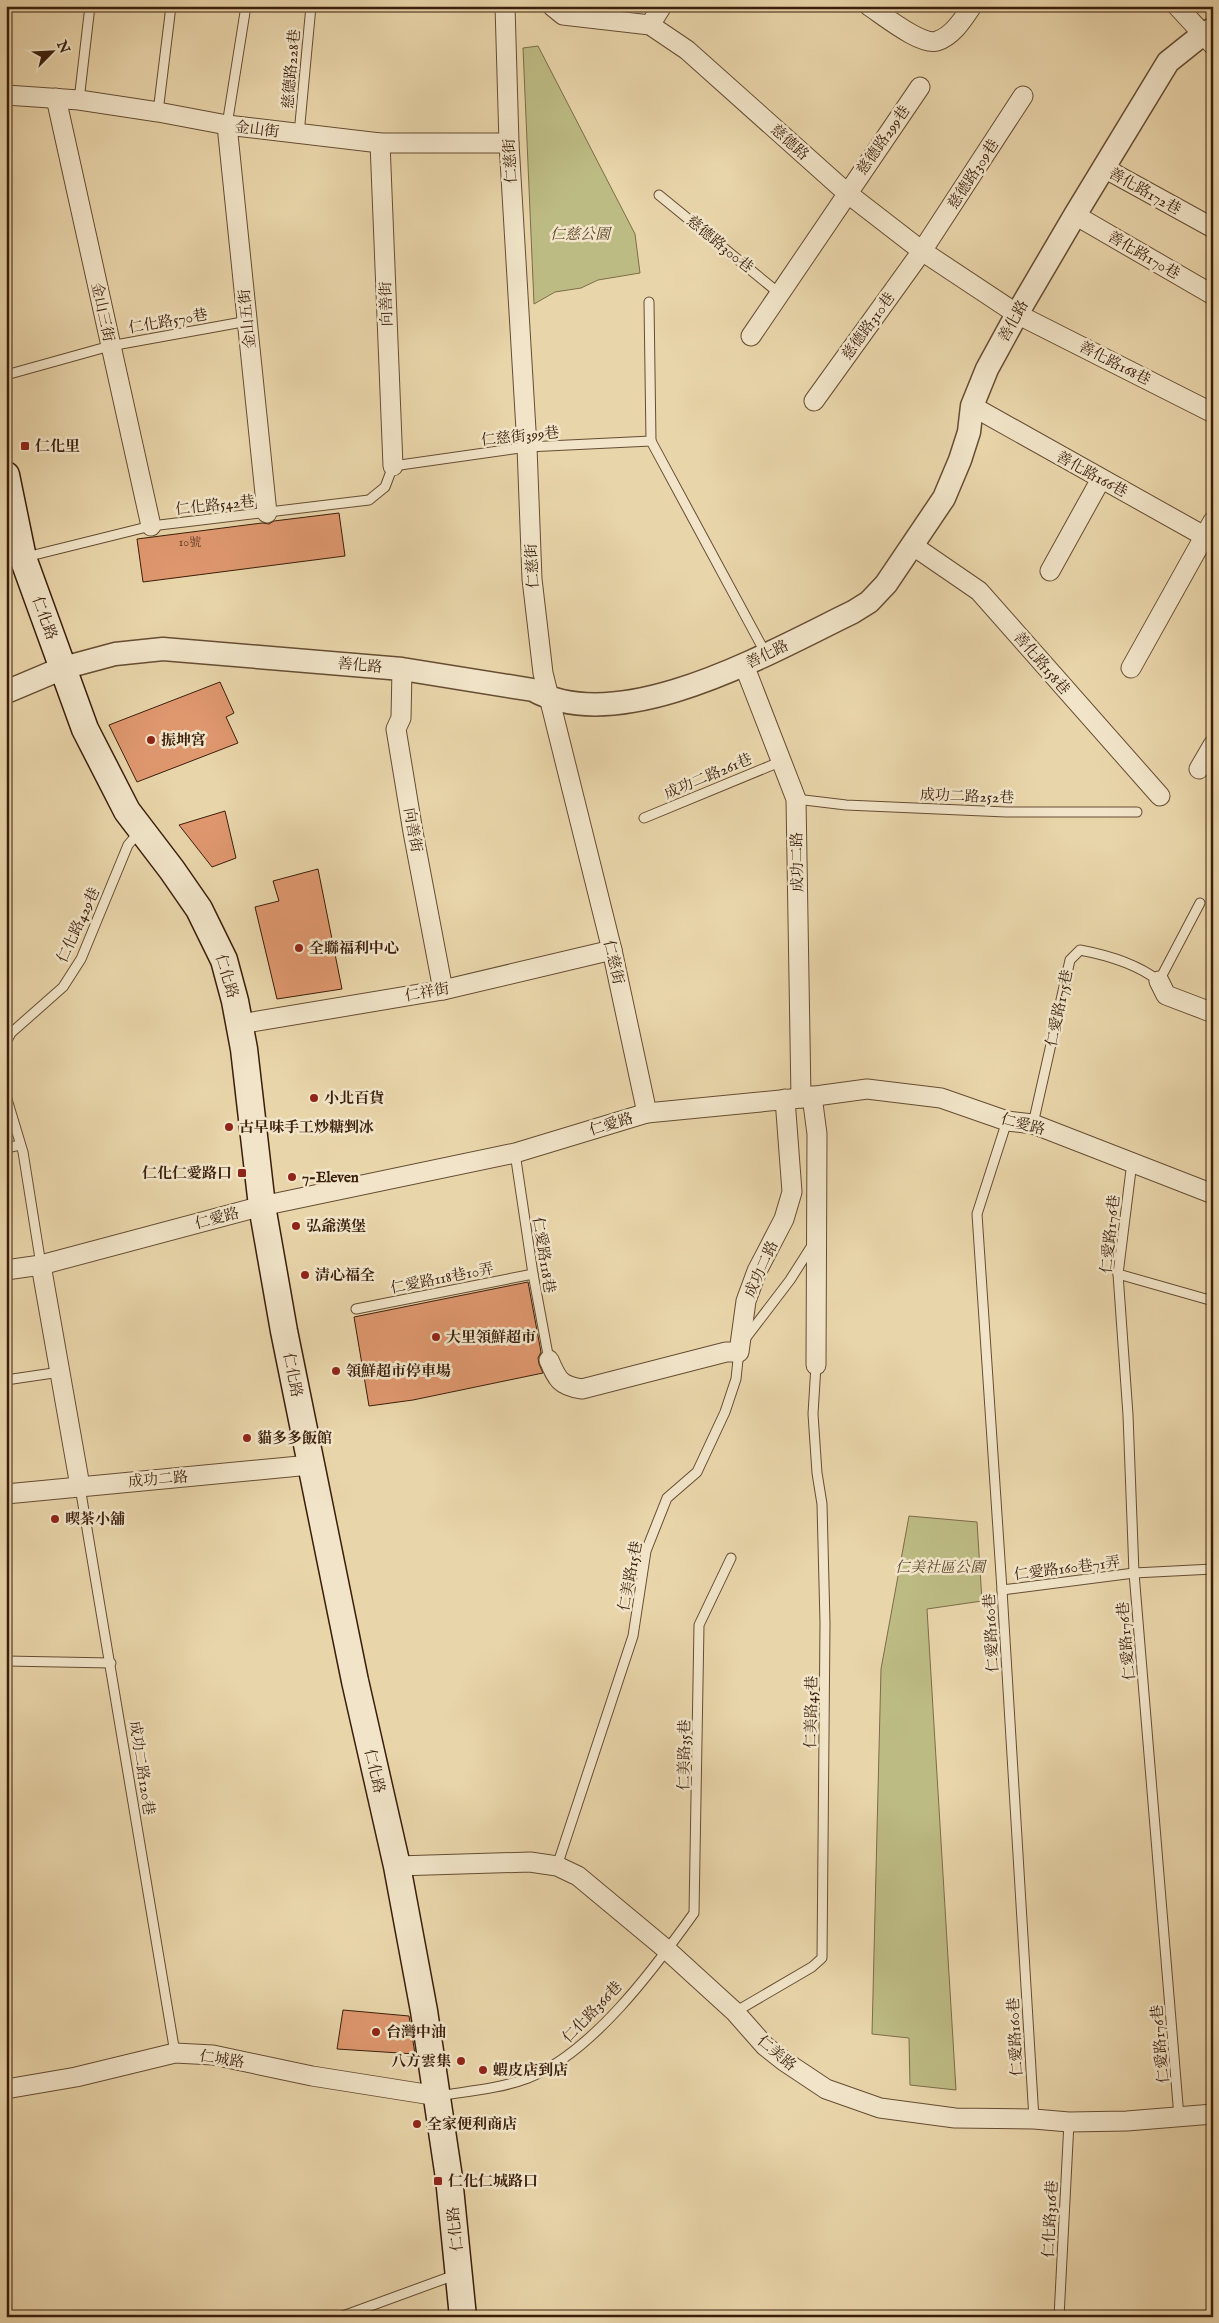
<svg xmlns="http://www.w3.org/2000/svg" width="1219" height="2323" viewBox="0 0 1219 2323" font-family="'IM FELL English','Noto Serif TC',serif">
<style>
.green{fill:#bdbb84;stroke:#7c6c48}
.building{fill:#df976e;stroke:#3a1e0b}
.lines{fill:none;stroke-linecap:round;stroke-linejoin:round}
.service-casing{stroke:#664c33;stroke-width:11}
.minor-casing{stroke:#664c33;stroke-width:21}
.tertiary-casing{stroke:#664c33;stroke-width:25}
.secondary-casing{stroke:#3a1e0b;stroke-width:29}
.service{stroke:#f1e4c8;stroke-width:9}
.minor{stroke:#f1e4c8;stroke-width:19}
.tertiary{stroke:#f1e4c8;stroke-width:22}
.secondary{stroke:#f1e4c8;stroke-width:26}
.poi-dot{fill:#8f2418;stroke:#f1e4c8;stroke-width:2}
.labels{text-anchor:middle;stroke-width:5;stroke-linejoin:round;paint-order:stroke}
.number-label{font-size:12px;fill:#633c24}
.street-label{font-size:15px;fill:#3a1e0b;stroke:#f1e4c8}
.park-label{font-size:15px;font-style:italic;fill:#5b4529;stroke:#f1e4c8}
.poi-label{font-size:15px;font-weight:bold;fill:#3a1e0b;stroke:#f1e4c8;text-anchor:start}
</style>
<rect width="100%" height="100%" fill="#e9d5aa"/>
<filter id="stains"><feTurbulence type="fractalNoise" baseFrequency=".004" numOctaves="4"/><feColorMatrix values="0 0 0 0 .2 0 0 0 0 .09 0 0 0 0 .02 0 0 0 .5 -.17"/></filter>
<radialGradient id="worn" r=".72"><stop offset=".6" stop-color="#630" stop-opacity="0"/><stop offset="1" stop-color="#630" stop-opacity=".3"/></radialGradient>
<g class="green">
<path d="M538,46l97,188 5,39 -42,7 -17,8 -26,4 -21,12 -11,-256z"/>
<path d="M909,1516l68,6 5,79 -55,8 29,481 -46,-5 -1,-47 -37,-4 9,-365z"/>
</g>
<g class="building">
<path d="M339,513l6,43 -202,26 -6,-43 125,-16 7,1 5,-3z"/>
<path d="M220,682l14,31 -8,4 12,26 -101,39 -28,-57z"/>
<path d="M225,811l11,47 -24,9 -33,-42z"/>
<path d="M318,869l24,120 -65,10 -22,-92 24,-6 -6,-20z"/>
<path d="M528,1282l13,70 -3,6 1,6 4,9 -130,27 -44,6 -15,-89z"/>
<path d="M343,2010l66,6 6,38 -78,-5z"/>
</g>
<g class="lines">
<g class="service-casing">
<g id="service">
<path d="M79,100l11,-94"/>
<path d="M158,112l13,-106"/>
<path d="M227,125l19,-119"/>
<path d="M299,134l12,-128"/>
<path d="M659,195l121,99"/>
<path d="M649,302l2,139"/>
<path d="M6,375l104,-29 138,-25"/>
<path d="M26,557l125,-31 218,-26 16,-13 8,-21 134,-19 124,-6 115,213"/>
<path d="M796,799l50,6 160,7h131"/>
<path d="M644,818l138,-57"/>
<path d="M6,1042l5,-9 52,-46 18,-28 47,-114 12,-14"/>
<path d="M6,1096l17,56 18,113"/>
<path d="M1007,1121l-30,93 25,376 32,529"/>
<path d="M1033,1124l37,-164 10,-10c27,5 57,14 79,31l41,-78"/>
<path d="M6,1148l14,-3"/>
<path d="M515,1153l18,121 16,86"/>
<path d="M1132,1162l-14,112 10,141 6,158 45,544"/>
<path d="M1118,1274l95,27"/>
<path d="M356,1309l177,-35"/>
<path d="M745,1339l45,-59 23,-36"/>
<path d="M6,1380l54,-8"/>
<path d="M80,1487l95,566"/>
<path d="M1002,1590l132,-17 79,-4"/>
<path d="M6,1661l105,2"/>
<path d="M557,1866l76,-230 13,-85 21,-53 30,-26 28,-60 11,-33 3,-29"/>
<path d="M735,2012l77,-45 10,-9 3,-335 -3,-119 -5,-31 -4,-59 3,-49"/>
<path d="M438,2096c30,-5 61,-7 90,-18 64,-25 126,-109 166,-165l5,-288 32,-67"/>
<path d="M340,2317l115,-42"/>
<path d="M1059,2317l10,-195"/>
</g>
</g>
<g class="minor-casing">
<g id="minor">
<path d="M505,6l4,137 18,304 5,132 11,94 69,277 35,163"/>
<path d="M552,6l11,9 87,10 37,25 160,143 75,58 95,63 196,99"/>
<path d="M869,6c14,9 52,40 68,35 16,-5 26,-22 35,-35"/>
<path d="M1177,6l36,39"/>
<path d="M650,25l12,-19"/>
<path d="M6,95l73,5 79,12 69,13 153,18h129"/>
<path d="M56,98l95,428"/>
<path d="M227,125l40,388"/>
<path d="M380,143l13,323"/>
<path d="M1104,168l109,60"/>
<path d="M1075,215l138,80"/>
<path d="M751,336l169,-249"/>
<path d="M814,401l108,-150 101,-155"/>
<path d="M972,406l241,135"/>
<path d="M912,545l67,46 181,205"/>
<path d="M1050,571l51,-92"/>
<path d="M744,665l52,134 5,299"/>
<path d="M1131,668l82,-147"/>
<path d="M402,669l-1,49 -5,11 17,103 30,158"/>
<path d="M1199,769l14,-24"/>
<path d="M1159,981l7,14 42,16"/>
<path d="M240,1024l203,-34 169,-40"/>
<path d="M812,1096l5,38 -1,231"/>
<path d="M41,1265l39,221"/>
<path d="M6,1270l35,-5 221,-59 253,-53 132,-40 154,-15 66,-9 74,9 66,23 26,3 180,70"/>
<path d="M549,1360c8,19 11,26 33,29l144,-37h13l7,-51 11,-30 27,-52 8,-27 -7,-93"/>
<path d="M6,1494l304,-29"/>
<path d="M397,1866l133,-4 27,4 21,10 89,74 68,62 30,34 19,15 42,28 54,19 75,10 79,1 35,3 58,-1 86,-7"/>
<path d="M6,2089l70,-12 99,-24 38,2 99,21 126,20"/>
</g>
</g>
<g class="tertiary-casing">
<path id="tertiary" d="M6,692l57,-24 52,-14 48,-5 239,20 131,21c88,49 239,-39 320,-78l16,-10 17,-18 58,-86 16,-38 9,-28 3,-26 15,-37 30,-55 58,-99 93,-153 35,-28 10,-5"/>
</g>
<g class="secondary-casing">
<path id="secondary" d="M6,475l17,83 62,171 42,82 45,59 27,39 25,51 11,41 9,48 18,157 22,125 71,350 42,185 27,145 25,167 14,139"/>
</g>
<use href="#service" class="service"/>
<use href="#minor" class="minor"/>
<use href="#tertiary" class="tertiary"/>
<use href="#secondary" class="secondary"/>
</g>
<g class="poi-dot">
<rect x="20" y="441" width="10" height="10" rx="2.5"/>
<circle cx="151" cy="740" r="5"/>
<circle cx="299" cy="948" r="5"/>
<circle cx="314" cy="1098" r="5"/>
<circle cx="229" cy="1127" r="5"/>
<rect x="237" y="1168" width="10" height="10" rx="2.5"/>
<circle cx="292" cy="1177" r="5"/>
<circle cx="296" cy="1226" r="5"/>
<circle cx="305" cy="1275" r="5"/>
<circle cx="436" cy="1337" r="5"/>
<circle cx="336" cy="1371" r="5"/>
<circle cx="247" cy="1438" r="5"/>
<circle cx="55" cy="1519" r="5"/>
<circle cx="376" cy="2032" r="5"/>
<circle cx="461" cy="2061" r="5"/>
<circle cx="483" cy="2070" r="5"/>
<circle cx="417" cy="2124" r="5"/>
<rect x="433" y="2176" width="10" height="10" rx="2.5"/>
</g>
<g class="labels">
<g class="number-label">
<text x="190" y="546">10號</text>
</g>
<g class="street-label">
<text transform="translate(291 69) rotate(-85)" y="5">慈德路228巷</text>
<text transform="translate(257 129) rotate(7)" y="5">金山街</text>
<text transform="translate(883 140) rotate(-55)" y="5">慈德路299巷</text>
<text transform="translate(790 142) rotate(42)" y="5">慈德路</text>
<text transform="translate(510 161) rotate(-93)" y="5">仁慈街</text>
<text transform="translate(973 174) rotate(-57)" y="5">慈德路309巷</text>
<text transform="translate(1145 191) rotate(29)" y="5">善化路172巷</text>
<text transform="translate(720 244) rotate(39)" y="5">慈德路300巷</text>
<text transform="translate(1144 255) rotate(30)" y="5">善化路170巷</text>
<text transform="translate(386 304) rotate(-92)" y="5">向善街</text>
<text transform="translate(103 312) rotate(78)" y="5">金山三街</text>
<text transform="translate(247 319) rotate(-96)" y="5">金山五街</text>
<text transform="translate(168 321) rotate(-10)" y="5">仁化路570巷</text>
<text transform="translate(1013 321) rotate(-61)" y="5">善化路</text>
<text transform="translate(868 326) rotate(-54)" y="5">慈德路310巷</text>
<text transform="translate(1115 363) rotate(27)" y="5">善化路168巷</text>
<text transform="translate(520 436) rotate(-6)" y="5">仁慈街399巷</text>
<text transform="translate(1092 474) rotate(29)" y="5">善化路166巷</text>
<text transform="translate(215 505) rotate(-6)" y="5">仁化路542巷</text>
<text transform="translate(532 566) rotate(-93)" y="5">仁慈街</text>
<text transform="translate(45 618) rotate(70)" y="5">仁化路</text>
<text transform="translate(767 654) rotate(-26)" y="5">善化路</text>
<text transform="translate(1042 663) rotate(49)" y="5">善化路158巷</text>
<text transform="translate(360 665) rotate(5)" y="5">善化路</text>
<text transform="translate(708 776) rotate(-23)" y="5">成功二路261巷</text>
<text transform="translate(967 796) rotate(2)" y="5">成功二路252巷</text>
<text transform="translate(413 830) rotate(80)" y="5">向善街</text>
<text transform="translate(797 862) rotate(-91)" y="5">成功二路</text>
<text transform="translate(78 925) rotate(-65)" y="5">仁化路429巷</text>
<text transform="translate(614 962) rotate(77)" y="5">仁慈街</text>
<text transform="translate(227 976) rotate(73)" y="5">仁化路</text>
<text transform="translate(427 992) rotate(-10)" y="5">仁祥街</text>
<text transform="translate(1059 1008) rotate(-78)" y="5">仁愛路175巷</text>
<text transform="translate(611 1124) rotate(-17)" y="5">仁愛路</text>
<text transform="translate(1023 1124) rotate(15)" y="5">仁愛路</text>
<text transform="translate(217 1218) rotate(-15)" y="5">仁愛路</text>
<text transform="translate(1110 1234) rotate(-84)" y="5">仁愛路176巷</text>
<text transform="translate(544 1255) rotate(81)" y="5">仁愛路118巷</text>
<text transform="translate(761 1269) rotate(-66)" y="5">成功二路</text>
<text transform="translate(442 1278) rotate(-11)" y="5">仁愛路118巷10弄</text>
<text transform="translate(293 1375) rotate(79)" y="5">仁化路</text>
<text transform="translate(158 1479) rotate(-5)" y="5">成功二路</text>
<text transform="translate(1067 1568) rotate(-7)" y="5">仁愛路160巷71弄</text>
<text transform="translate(630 1576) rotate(-79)" y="5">仁美路15巷</text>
<text transform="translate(991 1633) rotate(-93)" y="5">仁愛路160巷</text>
<text transform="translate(1126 1641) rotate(-95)" y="5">仁愛路176巷</text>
<text transform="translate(811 1712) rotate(-89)" y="5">仁美路45巷</text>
<text transform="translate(684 1755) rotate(-89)" y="5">仁美路35巷</text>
<text transform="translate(142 1768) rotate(81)" y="5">成功二路120巷</text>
<text transform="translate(375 1771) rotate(77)" y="5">仁化路</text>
<text transform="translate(592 2012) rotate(-46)" y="5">仁化路366巷</text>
<text transform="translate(1015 2037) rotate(-93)" y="5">仁愛路160巷</text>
<text transform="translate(1160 2044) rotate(-95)" y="5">仁愛路176巷</text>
<text transform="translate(777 2053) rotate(40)" y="5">仁美路</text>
<text transform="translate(222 2059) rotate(9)" y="5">仁城路</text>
<text transform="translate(1050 2219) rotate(-87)" y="5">仁化路316巷</text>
<text transform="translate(455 2229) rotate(-96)" y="5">仁化路</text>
</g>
<g class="park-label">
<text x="580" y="239">仁慈公園</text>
<text x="940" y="1572">仁美社區公園</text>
</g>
<g class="poi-label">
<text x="35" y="451">仁化里</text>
<text x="161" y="745">振坤宮</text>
<text x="309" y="953">全聯福利中心</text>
<text x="324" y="1103">小北百貨</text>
<text x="239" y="1132">古早味手工炒糖剉冰</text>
<text x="232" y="1178" text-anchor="end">仁化仁愛路口</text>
<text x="302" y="1182">7-Eleven</text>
<text x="306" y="1231">弘爺漢堡</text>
<text x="315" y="1280">清心福全</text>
<text x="446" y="1342">大里領鮮超市</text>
<text x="346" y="1376">領鮮超市停車場</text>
<text x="257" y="1443">貓多多飯館</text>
<text x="65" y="1524">喫茶小舖</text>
<text x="386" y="2037">台灣中油</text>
<text x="451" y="2066" text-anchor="end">八方雲集</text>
<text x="493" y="2075">蝦皮店到店</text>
<text x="427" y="2129">全家便利商店</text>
<text x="448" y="2186">仁化仁城路口</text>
</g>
</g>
<rect width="1219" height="2323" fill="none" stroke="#e9d5aa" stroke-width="25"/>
<rect x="8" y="8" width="1204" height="2308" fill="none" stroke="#3a1e0b" stroke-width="2.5"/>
<rect x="12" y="12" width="1194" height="2298" fill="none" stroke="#3a1e0b"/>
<g transform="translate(52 52) rotate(66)" stroke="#f1e4c8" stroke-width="4" paint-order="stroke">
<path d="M0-4L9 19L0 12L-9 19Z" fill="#3a1e0b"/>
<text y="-8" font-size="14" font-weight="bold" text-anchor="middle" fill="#3a1e0b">N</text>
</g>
<rect width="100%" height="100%" filter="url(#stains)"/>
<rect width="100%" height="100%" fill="url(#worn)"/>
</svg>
